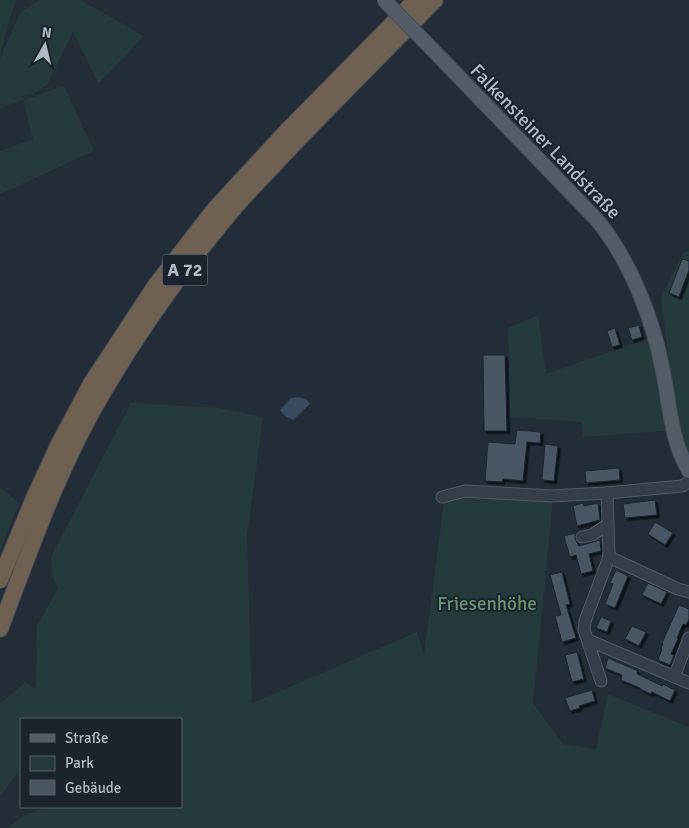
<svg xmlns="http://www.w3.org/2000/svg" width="689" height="828" viewBox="0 0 689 828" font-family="Signika,sans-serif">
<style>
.green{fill:#253a3a}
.water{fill:#384b60}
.building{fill:#4a5763;stroke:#1c252f;filter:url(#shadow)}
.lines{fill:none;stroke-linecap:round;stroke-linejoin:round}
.minor-casing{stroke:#535c66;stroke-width:13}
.major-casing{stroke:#414a54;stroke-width:16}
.highway-casing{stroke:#404953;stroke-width:18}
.minor{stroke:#353e48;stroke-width:11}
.major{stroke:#535d68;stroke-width:14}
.highway{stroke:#6e6152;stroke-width:16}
.major-bridge-casing{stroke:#414a54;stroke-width:16;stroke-linecap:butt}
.major-bridge{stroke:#535d68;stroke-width:14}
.labels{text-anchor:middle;stroke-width:4;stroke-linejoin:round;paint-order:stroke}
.shield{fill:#1b232d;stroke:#838c97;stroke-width:1}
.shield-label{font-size:18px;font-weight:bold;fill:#b0b9c4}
.street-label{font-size:19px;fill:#b0b9c4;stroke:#1b232d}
.park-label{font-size:19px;fill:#68946f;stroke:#1b232d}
</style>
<defs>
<filter id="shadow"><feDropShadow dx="2.5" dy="2.5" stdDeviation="0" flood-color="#0009"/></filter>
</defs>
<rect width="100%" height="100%" fill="#222d38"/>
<g class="green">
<path d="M0,0h17l-6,14 -11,41z"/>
<path d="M39,0h41l64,36 -31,33 -15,14 -25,-51 -26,53 -14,9 -12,2 3,1v3l40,-14 30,65 -94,43v-43l33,-12 -10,-39 -23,8v-49l20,-46z"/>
<path d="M689,251v209l-18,-78 -10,-85 23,-45z"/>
<path d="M538,315l8,59 103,-36 16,93 -83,6v-15l-72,-5 -2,-89z"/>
<path d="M131,403l87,5 45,9 -16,119 5,167 165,-71 7,22 20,-152 17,-6 92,5 -20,202 30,41 33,5 12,-55 81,33v101h-681l15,-12 25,-9h133v-88h-160v49l-21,29v-93l25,-22 11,7 1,-64 21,-36 -6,-14 -1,-18z"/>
<path d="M0,487l19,16 -19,47z"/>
</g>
<path class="water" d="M299,397l8,3 3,4 -17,16 -8,-4 -5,-6 11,-12z"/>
<g class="building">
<path d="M682,259l7,2v9l-10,27 -10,-4z"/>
<path d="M639,325l3,12 -10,3 -4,-12z"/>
<path d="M615,328l5,17 -8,2 -5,-16z"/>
<path d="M483,355h22l2,76h-23z"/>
<path d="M517,430l24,2 -1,11 -13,-1 -4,39 -20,-2 -1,3 -17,-1 3,-39 27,2z"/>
<path d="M545,444l13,2 -4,35 -12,-1z"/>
<path d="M619,468l1,12 -34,3 -1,-12z"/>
<path d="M655,500l2,15 -32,3 -2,-14z"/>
<path d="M583,503l1,3 14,-3 2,17 -23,6 -4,-20z"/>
<path d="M655,522l18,11 -8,12 -17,-11z"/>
<path d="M575,533v6l4,7 21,-6 1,11 -12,3 4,17 -12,3 -5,-19 -6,2 -6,-21z"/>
<path d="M616,570l12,6 -13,32 -10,-4 8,-20 -3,-1z"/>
<path d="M562,572l8,32 -4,1 10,33 -14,4 -7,-26 6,-1 -11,-40z"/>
<path d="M648,583l19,9 -6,12 -19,-9z"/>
<path d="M679,605l10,4v10l-3,6 -3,-1 -6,14 1,1 -7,15 3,1 -4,10 -12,-5 4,-11h-1l2,-6h-1z"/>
<path d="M601,617l10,4 -4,11 -11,-4z"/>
<path d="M632,626l14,6 -7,14 -14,-7z"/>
<path d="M577,652l7,27 -12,3 -7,-27z"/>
<path d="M608,658l30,13 -1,3 25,12 1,-2 12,6 -5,11 -18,-9 -1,2 -11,-5v-1l-19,-8 1,-5 -17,-7z"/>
<path d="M592,690l3,11 -16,5 1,2 -10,3 -5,-13z"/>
</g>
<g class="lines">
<g class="minor-casing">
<g id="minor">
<path d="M607,493l2,64 69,32 11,3"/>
<path d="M442,497l23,-6 86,5 56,-3 75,-7 7,-4"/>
<path d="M582,537l10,-2 15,-10"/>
<path d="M588,640l101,43"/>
<path d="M674,677l15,-39"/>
<path d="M601,681l-17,-51 1,-9 24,-64"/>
</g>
</g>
<g class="major-casing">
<path id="major" d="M433,50l164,170c33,40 57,101 66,152 7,34 8,69 26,99"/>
</g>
<g class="highway-casing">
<g id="highway">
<path d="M0,580l35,-84 24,-52 32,-60 65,-99 59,-76 72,-78 129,-131"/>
<path d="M0,629c31,-82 60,-166 106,-242 35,-59 75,-115 119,-168 14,-18 31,-35 47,-52 53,-57 109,-112 163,-167"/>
</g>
</g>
<use href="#minor" class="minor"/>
<use href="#major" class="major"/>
<use href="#highway" class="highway"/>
<g class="major-bridge-casing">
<path id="major-bridge" d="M384,0l49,50"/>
</g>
<use href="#major-bridge" class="major-bridge"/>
</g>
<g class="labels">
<rect class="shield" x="162.5" y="254.5" width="45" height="31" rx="4"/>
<g class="shield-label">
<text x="185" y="276">A 72</text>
</g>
<g class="street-label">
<text transform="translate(546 141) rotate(46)" y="7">Falkensteiner Landstraße</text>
</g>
<g class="park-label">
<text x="487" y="610">Friesenhöhe</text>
</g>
</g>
<rect x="20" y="718" width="162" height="90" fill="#1b232d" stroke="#575f69"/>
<rect x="30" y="734" width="25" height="8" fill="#535d68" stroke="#575f69"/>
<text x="65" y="743" font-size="15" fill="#b0b9c4">Straße</text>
<rect x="30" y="756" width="25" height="15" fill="#253a3a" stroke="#575f69"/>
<text x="65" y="768" font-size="15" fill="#b0b9c4">Park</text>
<rect x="30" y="780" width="25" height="15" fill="#4a5763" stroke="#575f69"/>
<text x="65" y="793" font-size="15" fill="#b0b9c4">Gebäude</text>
<g transform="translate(45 45) rotate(8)" stroke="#1b232d" stroke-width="4" paint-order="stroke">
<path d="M0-4L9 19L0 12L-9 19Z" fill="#b0b9c4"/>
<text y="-8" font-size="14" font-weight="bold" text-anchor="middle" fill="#b0b9c4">N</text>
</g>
</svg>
